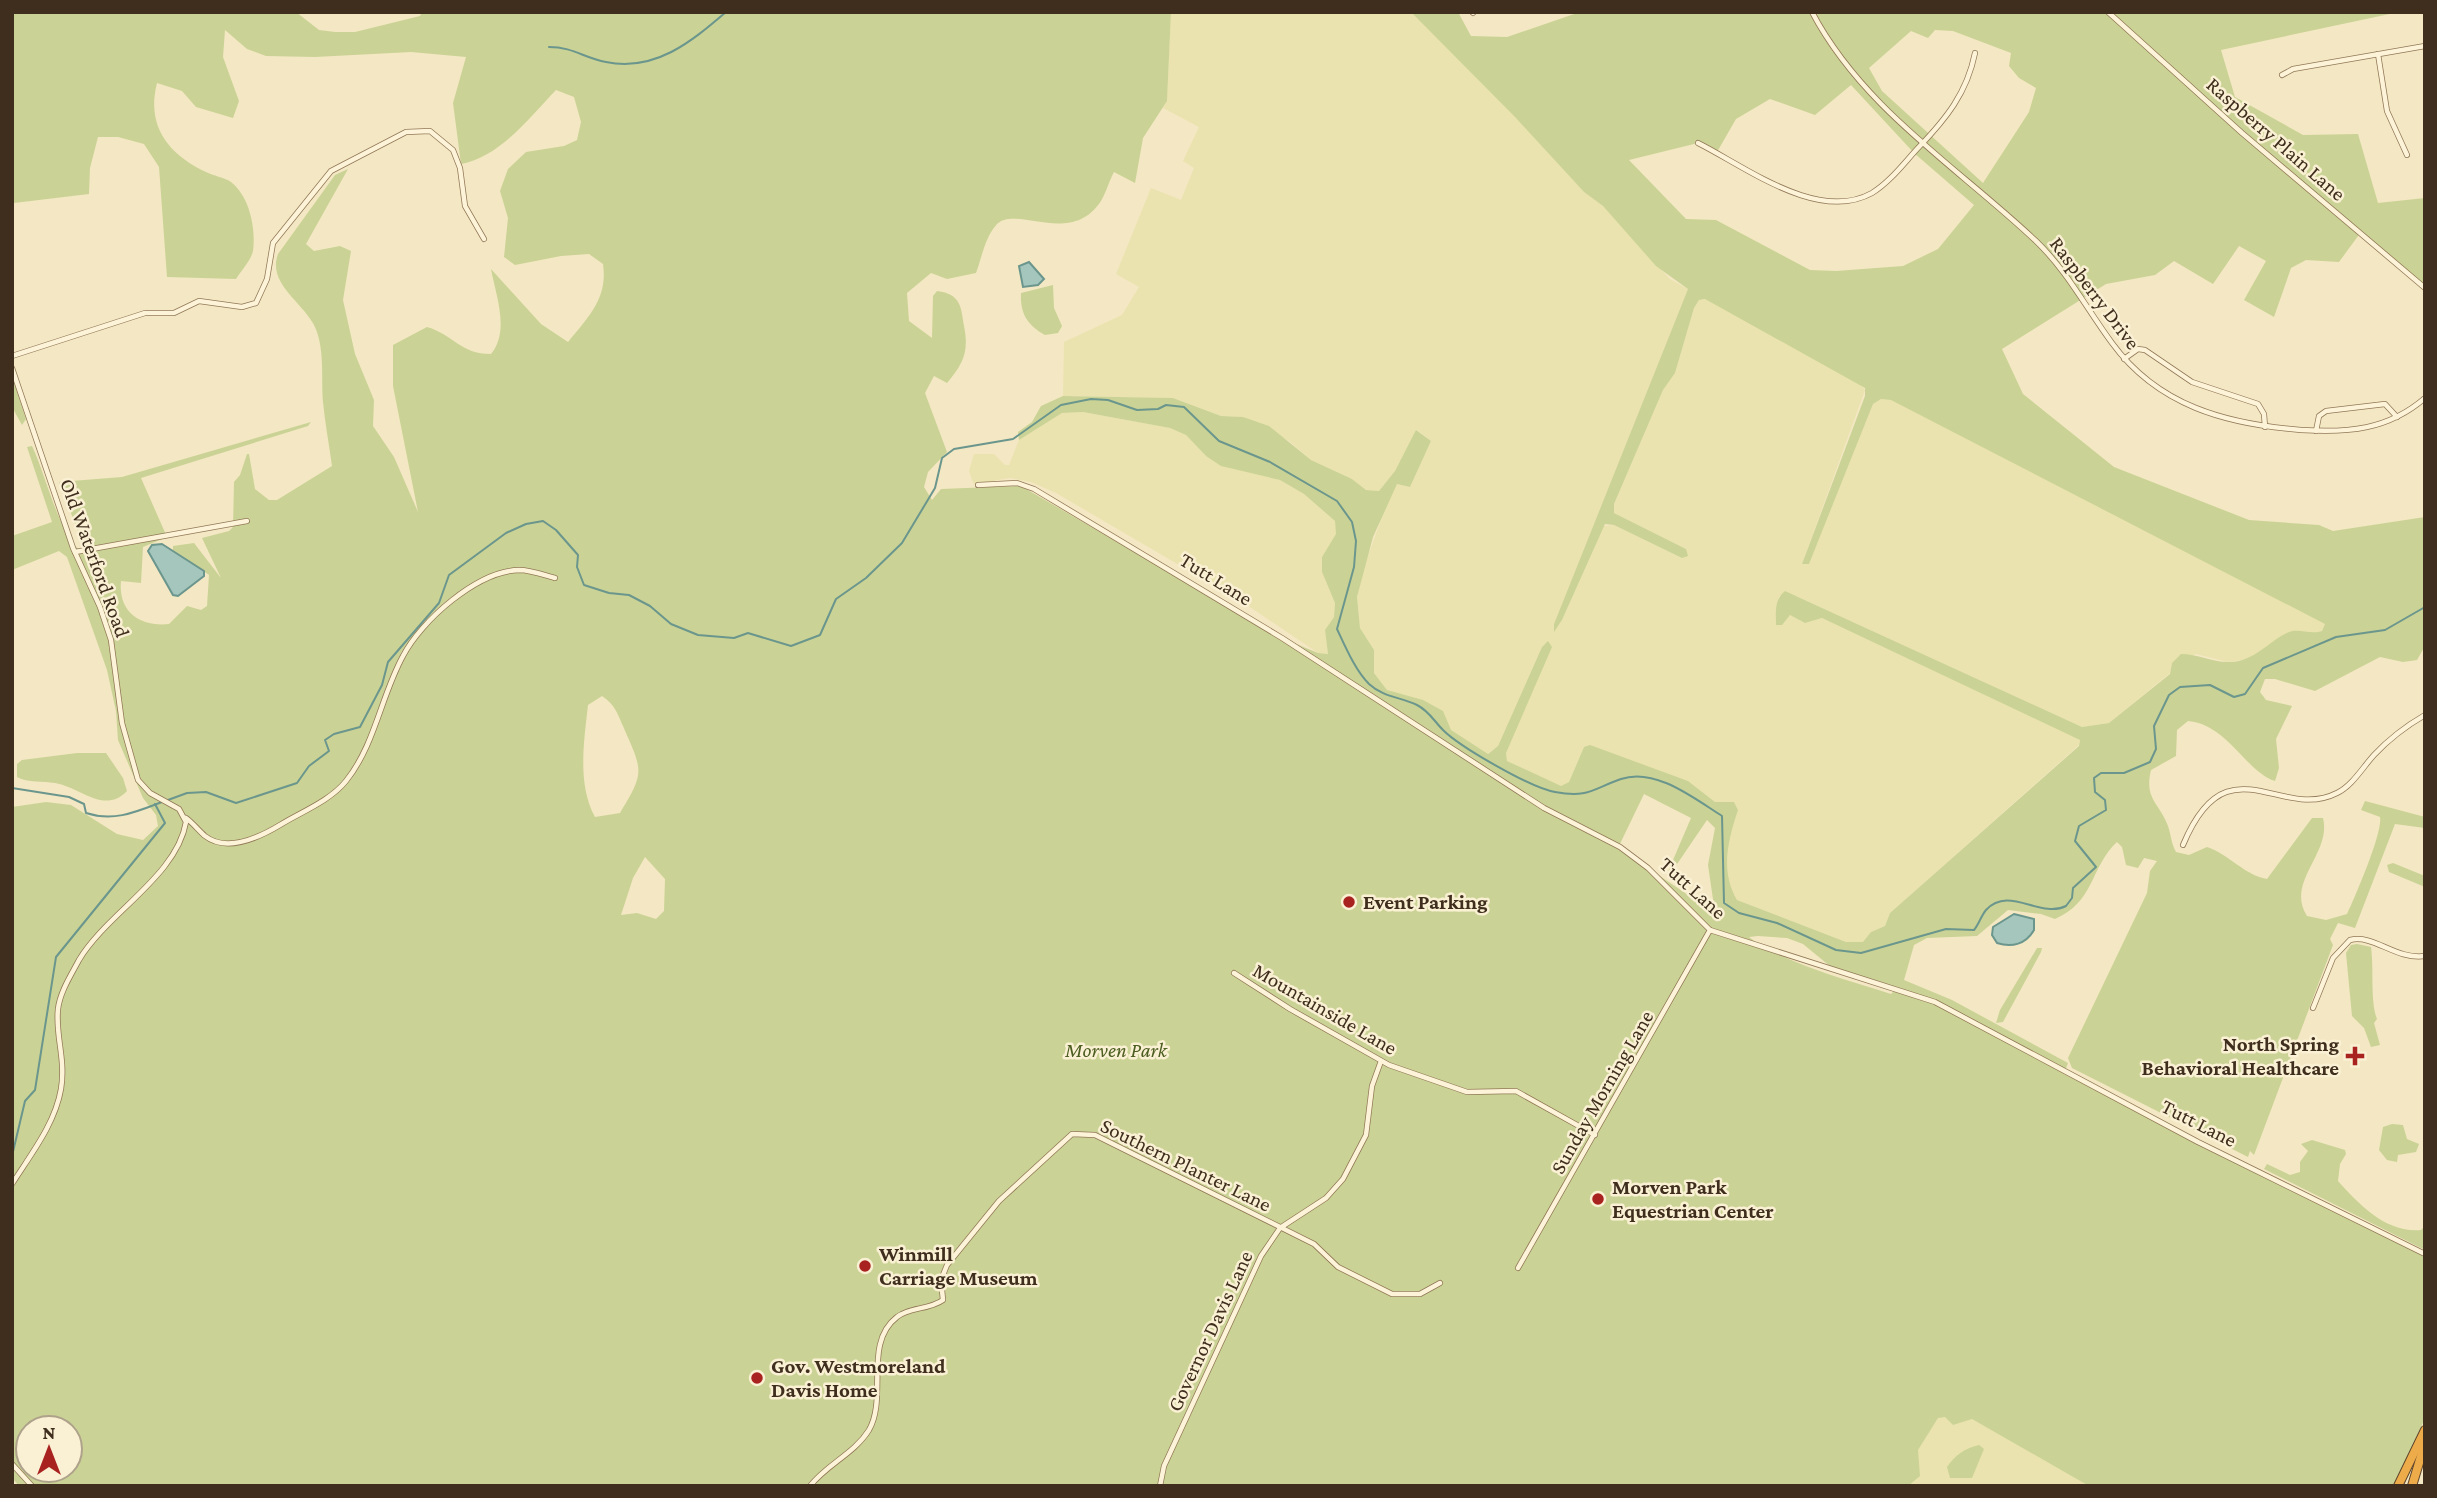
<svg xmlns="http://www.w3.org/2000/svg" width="2437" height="1498" viewBox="0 0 2437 1498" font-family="'Crimson Pro',serif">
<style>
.farmland{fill:#eae3af}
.green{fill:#cad395;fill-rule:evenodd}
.water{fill:#a5c6bd;stroke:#6b968d;stroke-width:2}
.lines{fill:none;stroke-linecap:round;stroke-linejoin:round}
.stream{stroke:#6b968d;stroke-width:2}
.street-casing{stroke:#917857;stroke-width:6}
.highway-casing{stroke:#5e452b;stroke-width:10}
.street{stroke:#fdf3d8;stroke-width:4.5}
.highway{stroke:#edab49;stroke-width:8}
.poi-dot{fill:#a8221f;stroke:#faf0d4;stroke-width:2.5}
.labels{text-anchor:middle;stroke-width:5;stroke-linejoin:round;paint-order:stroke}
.street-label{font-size:21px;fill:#3f2e1d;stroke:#faf0d4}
.poi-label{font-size:21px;font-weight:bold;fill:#3f2e1d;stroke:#faf0d4;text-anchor:start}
.park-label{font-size:21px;font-style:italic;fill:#4c5e21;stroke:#faf0d4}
</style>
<rect width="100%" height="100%" fill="#f4e7c3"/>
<g class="farmland">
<path d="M1171,12h243l77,78 93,102 19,14 67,73 18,10 -134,335v7l8,-11 42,-94 10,-1 68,33 4,-9 -72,-36v-9l49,-114 12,-17 19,-65 5,-8 7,-1 152,83 7,8 -63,174 7,-1 64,-159 8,-5 11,1 422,217 11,7 -3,7 -7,3 -25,-2 -42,27 -20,3 -32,-8 -24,9 -2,10 -61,50 -27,4 -286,-131h-17l-3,29 14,-10 15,8 17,-5 258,121 -1,6 -189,168 -5,13 -14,6 -7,10h-18l-109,-42 -9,-16 -1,-20 1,-26 10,-28 -4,-8h-19l-27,-21 -104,-34 -15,35 -8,5 -54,-26 -1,-8 43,-112 -7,6 -44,99 -11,8 -100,-64 -13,-17v-23l-14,-22 -3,-31 7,-30 24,-67 9,-16 13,3 21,-46 -14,-11 -22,41 -16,20 -13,-1 -14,-11 -41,-19 -22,-19 -46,-24 -22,-1 -48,-18 -110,-2 1,-54 58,-27 17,-28 -23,-13 35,-86 30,12 13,-32 -11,-7 16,-34 -36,-19 4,-7z"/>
<path d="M1083,412l87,16 16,7 20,21 74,24 24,14 31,27 2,13 -15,23v15l13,31 -1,14 -9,13 3,24 -10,-1 -74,-50 -188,-110 -25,-11 -21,-4 -36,6 -2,-4 -3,-9 5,-17h20l11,11h4l10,-25 43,-27z"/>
<path d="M1946,1405l150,81h-201z"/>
</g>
<g class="green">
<path d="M12,12h284l23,18 16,2h20l65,-16 2,-4h749l-4,89 -24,37 -8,45 -21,-11c-5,9 -8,21 -13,29 -30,46 -84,4 -104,23 -12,13 -15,33 -21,49l-29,6 -16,-6 -24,20 2,28 23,17 1,-42 4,-5c24,3 24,16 27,35 5,25 0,37 -17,57l-13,-7 -9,17 22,59 -19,20 -4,15 8,13 9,-11 80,-3 261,152 36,15 10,1 -3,-24 9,-13 1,-14 -13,-31v-15l14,-23 -1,-13 -31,-27 -24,-14 -59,-14 -15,-10 -20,-21 -16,-7 -87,-16 -21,1 -43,27 -1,-8 14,-10 9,-16 22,-10 110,2 48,18 22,1 26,9 42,34 41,19 14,11 13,1 16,-20 21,-41 15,11 -21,46 -13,-3 -24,53 -16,60 3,31 14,22v23l13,17 36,10 20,11 8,19 37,24 10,-8 44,-99 6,-6 4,6 -46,106 1,8 54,25 8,-4 15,-35 6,-2 98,36 27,21h19l4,8c-10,30 -18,61 -1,90l109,42h17l8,-10 14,-6 5,-13 189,-167 1,-6 -258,-122 -17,5 -15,-8 -8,10h-6c0,-13 -2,-25 9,-34l297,136 27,-4 61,-49 2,-11 9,-9c17,0 33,9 49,8 26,-1 38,-21 59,-30 10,-4 22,3 33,-1l3,-7 -434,-224 -10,-1 -8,5 -64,160h-7l63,-168v-8l-160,-89 -6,1 -5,8 -19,65 -12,17 -49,114v9l72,36 2,7 -6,2 -68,-33 -9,-1 -43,96 -8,12v-8l134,-335 -32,-23 -53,-60 -19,-14 -69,-75 -104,-105h47l13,24 36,1 73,-25h819l-178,38 14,47 68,38 55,-1 20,69 47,-5v90l-64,-56 -22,30 -33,-2 -15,8 -17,49 -30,-17 22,-39 -27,-15 -26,38 -39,-23 -19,14 -49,9 -104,65 21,45 91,73 135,53 70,5 14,6 92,-14v129l-8,14 -14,2 -23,-5 -65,34 -40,-12h-10l-5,13 6,8 26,6 -16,33 3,29 -4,13c-29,-9 -48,-57 -87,-60l-11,9 -1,26 -25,14c-7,29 8,32 17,56 3,9 3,17 8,26l13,3 18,-8c22,7 37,28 60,32l45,-61h11c9,35 -38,64 -16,98l19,4 21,-6c8,-17 36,-82 33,-97l-19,-7 4,-9 60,16v11l-30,-4 -40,104 -17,-5 -8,16 3,6 -79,210 -4,-4 -2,6 -176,-89 -4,-10 79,-165 3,-22 7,-10 -13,-3 -6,10 -12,-3 -4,-18 -5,-5c-27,25 -22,60 -62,77l-14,-5 -33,-4 -31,26 -50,2 -13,7 -10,35 48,20 116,63 -4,11 361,179v165l-31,68h-305l-117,-67 -19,6 -8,-8 -7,1 -20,32 2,26 -12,10h-1889l-7,-8v-671l34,-5 25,3 46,29 26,6 15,-14 -2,-11 -13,-17 -25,-58 -2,-29 -9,-41 -40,-113 -8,-6 -47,19v-34l40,-14 -25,-75 5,-1c15,32 25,83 49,106h5l-27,-70 63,-5 189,-55 -3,4 -167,52 26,59 -24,10 -2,36 -20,-2c-3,31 19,46 48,43l18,-18 14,4 6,-4 2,-31 -36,-25v-4l21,-3 27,35 -19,-40 27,-7 4,-4 1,-45 6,-7 7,-21h2l6,35 14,11h8l55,-34c-3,-22 -7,-43 -9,-64 -2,-25 2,-52 -8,-75 -12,-25 -48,-43 -37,-73l57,-79 13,-6 -42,75 8,7 26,-5 11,5 -8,49 12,54 19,46 -1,26 21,31 24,55 -25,-126v-41l34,-18c27,8 33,27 64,27 19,-23 5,-58 0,-85l50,55 27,18c21,-26 40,-44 35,-78l-14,-10 -28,2 -46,9 -11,-8 4,-39 -8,-27 8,-22 18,-17 38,-6 13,-6 4,-18 -7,-25 -18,-7c-26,27 -56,67 -95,74l-8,-61 13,-46 -55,-5 -96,5 -49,-1 -19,-7 -22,-19 -2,27 16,44 -6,17 -37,-11 -14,-16 -25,-8c-11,43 11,71 49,89 7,4 18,5 25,10 19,15 25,47 22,69 -2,9 -12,20 -17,28l-69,-2 -8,-110 -15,-23 -26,-7h-20l-8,31 -1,26 -75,9zM1935,30l18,1 58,22 -2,13 10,12 17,10 -7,24 -46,71 -101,-92 -13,-23 42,-37 17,7zM1851,85l63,68 60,52 -36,44 -35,17 -67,5 -26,-1 -94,-50 -30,-1 -57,-59 69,-17 19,9 19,-33 34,-20 45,16zM602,696c13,9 15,16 21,30 19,44 23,45 -3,87l-25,4c-18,-33 -11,-76 -7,-112zM1644,794l47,24 -24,56 6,-4 34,-50 8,8 -7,37 7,48 -97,-65zM645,857l20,22 -1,32 -8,8 -19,-6 -16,2 12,-37zM1758,936l29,2 16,6 28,23 65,22 -5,5c-38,-12 -113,-33 -142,-57zM28,1428h42v42h-42z"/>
<path d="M1053,285l1,23 8,18 -4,7 -13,2c-18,-10 -25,-22 -24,-42z"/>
<path d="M12,376l14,43 -4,6 -10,-18z"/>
<path d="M77,753h29l17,25 4,13c-23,24 -47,-4 -72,-8 -12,-2 -27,0 -38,-6v-13l5,-4z"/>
<path d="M2393,863l32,13v11l-36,-15 -2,-7z"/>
<path d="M2357,944l14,3c3,21 -1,55 6,72l-3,4 6,22 -9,2 -7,-19 -12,-12 -6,-63 5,-8z"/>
<path d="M2037,948h5l-1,4 -38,70 -7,1 4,-13z"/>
<path d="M2392,1124l11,1 4,14 12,5 -3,8 -18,3 -1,7 -10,-2 -8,-10 4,-23z"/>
<path d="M2312,1140l33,10 1,4 -6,10 -2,17c21,23 47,52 83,49l4,-4v24l-161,-81 3,-5 23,11 10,-3v-10l8,-11 -7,-7z"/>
<path d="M1979,1445l5,4 -12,29h-22l-3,-11c9,-13 17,-18 32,-22z"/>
</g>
<g class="water">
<path d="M1029,262l15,17 -6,6 -15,2 -4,-21z"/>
<path d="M162,544l42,27v5l-26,20 -5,-1 -25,-44 4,-6z"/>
<path d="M2014,914l20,5v11c-8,14 -22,18 -37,13l-5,-8 1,-8z"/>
</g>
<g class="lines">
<g class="stream">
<path d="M549,47c24,0 35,11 57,15 49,10 85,-20 120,-50"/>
<path d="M12,788l57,9 15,7 2,9c28,9 50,-1 76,-11"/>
<path d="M168,800l19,-7 19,-1 30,11 61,-20 12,-17 20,-15 -4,-11 9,-6 26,-7 22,-42 6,-23 51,-59 10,-28 57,-42 20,-9 17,-3 13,9 22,25 -1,12 7,18 25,8 20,2 21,11 21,18 27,11 36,3 14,-5 43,13 29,-11 16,-36 30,-21 36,-35 33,-55 7,-30 12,-9 59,-10 48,-34 30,-6 17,1 29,10 21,-1 8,-4 18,2 35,34 51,21 67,39 15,21 4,19 -2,26 -17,62c8,17 18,41 32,55 14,13 31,13 48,21 12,6 17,16 26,25 17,17 88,58 112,62 34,6 37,-3 66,-13 34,-12 74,20 101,37l2,87 15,10 38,10 59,27 25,3 85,-24 28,1c5,-6 7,-14 12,-20 23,-25 54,9 80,-4l6,-8 1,-10 23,-21 -21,-26 4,-15 27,-16 -1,-10 -10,-8 -1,-14 7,-5h23l26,-11 6,-13 -2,-23 15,-31 11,-8 30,-2 24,12 11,-3 18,-26 73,-31 49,-7 40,-23"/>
<path d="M12,1156l13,-55 10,-11 21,-133 109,-134 -10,-19"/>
</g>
<g class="street-casing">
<g id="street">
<path d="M1812,12c51,97 147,156 224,229 32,31 50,67 76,102 46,63 114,81 189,87 47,3 87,0 124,-32"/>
<path d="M2108,12l134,121 183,155"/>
<path d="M1473,13l1,-1"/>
<path d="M2378,54l9,57 20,44"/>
<path d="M2282,75l11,-6 132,-23"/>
<path d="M1698,143c48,24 120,80 174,50 18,-11 32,-30 46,-45 28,-29 49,-55 57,-95"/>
<path d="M12,356l133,-43h29l25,-12 43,6 14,-4 11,-24 6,-36 58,-72 75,-39 24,-1 23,19 7,18 5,38 19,33"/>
<path d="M2124,359l14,-10 7,1 47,32 66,22 6,10 1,13"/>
<path d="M12,368l61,180 27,59 11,33 11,83 16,57 12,13 29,16 7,13c-9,54 -79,91 -107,138 -8,15 -19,32 -21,49 -3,26 8,50 3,80 -6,35 -30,65 -49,95"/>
<path d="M2316,431l3,-15 7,-5 59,-7 12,13"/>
<path d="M978,485l39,-2 17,6 248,149 262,170 76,39 28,21 62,62 225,72 263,140 227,112"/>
<path d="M75,552l172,-31"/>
<path d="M186,818c7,5 13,13 19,18 22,17 55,1 75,-11 21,-13 50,-24 66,-44 29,-36 35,-85 57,-125 18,-35 74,-85 116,-86 11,0 25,5 36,8"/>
<path d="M2183,845c44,-106 97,-23 154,-52 15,-7 26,-26 37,-38 15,-16 32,-29 51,-40"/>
<path d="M1234,973l56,36 99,56 78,27 49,-1 79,44"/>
<path d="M2313,1008l20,-50 17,-18c24,-6 45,20 75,16"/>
<path d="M1518,1268l192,-338"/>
<path d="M12,1464l20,22"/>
<path d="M810,1486c17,-22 44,-32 59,-56 19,-33 -6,-87 28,-113 12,-10 32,-7 46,-17l-2,-20 6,-15 52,-64 73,-67 23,1 219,109 24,23 54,27h28l20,-11"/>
<path d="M1160,1486l4,-20 97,-210 19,-28 46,-30 17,-19 23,-44 6,-49 9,-25"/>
</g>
</g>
<g class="highway-casing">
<g id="highway">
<path d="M2398,1486l27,-56"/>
<path d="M2412,1486l13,-43"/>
</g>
</g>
<use href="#street" class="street"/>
<use href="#highway" class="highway"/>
</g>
<g class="poi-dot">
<circle cx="1349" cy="902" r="7"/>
<path d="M2351.5 1045.5h7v7h7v7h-7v7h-7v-7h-7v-7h7z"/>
<circle cx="1598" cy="1199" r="7"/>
<circle cx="865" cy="1266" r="7"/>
<circle cx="757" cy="1378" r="7"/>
</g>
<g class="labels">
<g class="street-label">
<text transform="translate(2276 139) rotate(41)" y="7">Raspberry Plain Lane</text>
<text transform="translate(2095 293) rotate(53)" y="7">Raspberry Drive</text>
<text transform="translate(95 558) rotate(70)" y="7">Old Waterford Road</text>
<text transform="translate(1216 579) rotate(32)" y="7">Tutt Lane</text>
<text transform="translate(1693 888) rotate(42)" y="7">Tutt Lane</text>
<text transform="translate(1325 1009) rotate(30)" y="7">Mountainside Lane</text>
<text transform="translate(1602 1092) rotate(-60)" y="7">Sunday Morning Lane</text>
<text transform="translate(2199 1123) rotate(27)" y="7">Tutt Lane</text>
<text transform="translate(1186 1165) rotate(26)" y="7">Southern Planter Lane</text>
<text transform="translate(1210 1331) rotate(-65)" y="7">Governor Davis Lane</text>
</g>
<g class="poi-label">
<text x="1363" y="909">Event Parking</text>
<text x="2339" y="1051" text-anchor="end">North Spring<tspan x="2339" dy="24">Behavioral Healthcare</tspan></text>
<text x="1612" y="1194">Morven Park<tspan x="1612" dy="24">Equestrian Center</tspan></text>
<text x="879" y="1261">Winmill<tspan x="879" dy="24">Carriage Museum</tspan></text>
<text x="771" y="1373">Gov. Westmoreland<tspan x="771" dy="24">Davis Home</tspan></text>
</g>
<g class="park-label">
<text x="1116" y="1057">Morven Park</text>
</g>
</g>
<rect width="2437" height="1498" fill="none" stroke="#3f2e1d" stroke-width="28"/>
<g transform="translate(49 1449)"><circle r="33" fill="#faf0d4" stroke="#afa28b" stroke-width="2"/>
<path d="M0-5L12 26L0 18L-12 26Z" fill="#a8221f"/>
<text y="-10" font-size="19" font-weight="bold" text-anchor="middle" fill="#3f2e1d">N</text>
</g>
</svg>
